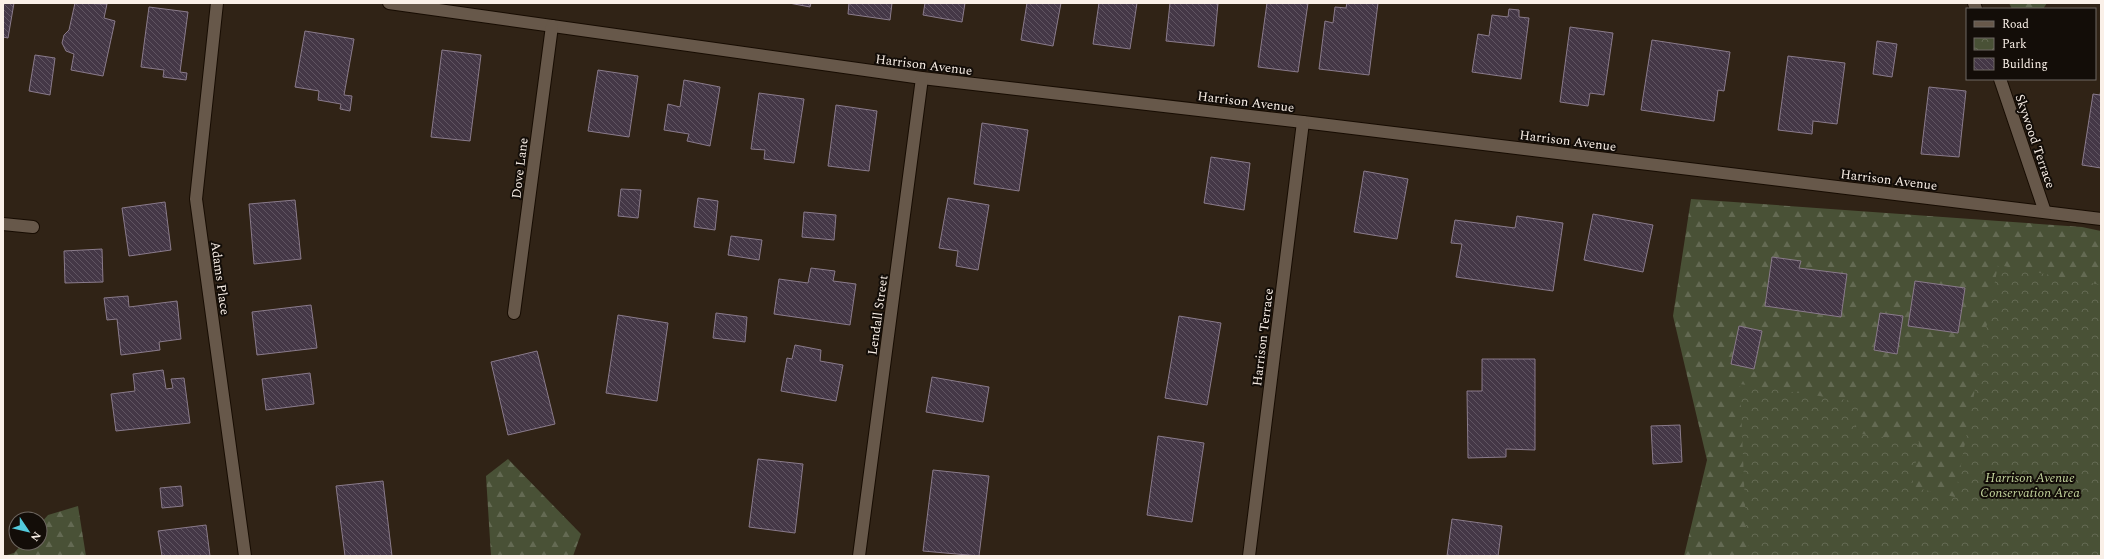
<svg xmlns="http://www.w3.org/2000/svg" width="2104" height="559" viewBox="0 0 2104 559" font-family="Spectral,serif">
<style>
.forest{fill:url(#forest-firs)}
.park{fill:url(#park-crowns)}
.building{fill:url(#building-back-hatch);stroke:#8a7b8b}
.lines{fill:none;stroke-linecap:round;stroke-linejoin:round}
.minor-casing{stroke:#170c02;stroke-width:14}
.minor{stroke:#67584a;stroke-width:12}
.labels{text-anchor:middle;stroke-width:4;stroke-linejoin:round;paint-order:stroke}
.street-label{font-size:13px;fill:#faf0e8;stroke:#130d08}
.park-label{font-size:13px;font-style:italic;fill:#c4d59d;stroke:#130d08}
</style>
<defs>
<pattern id="forest-firs" width="22" height="20" patternUnits="userSpaceOnUse"><rect width="22" height="20" fill="#495136"/><path d="M5 1l3.5 6h-7zM16 11l3.5 6h-7z" fill="#646a53"/></pattern>
<pattern id="park-crowns" width="20" height="18" patternUnits="userSpaceOnUse"><rect width="20" height="18" fill="#495136"/><path d="M2 6a3 3 0 1 1 6 0M12 15a3 3 0 1 1 6 0" fill="none" stroke="#646a53"/></pattern>
<pattern id="building-back-hatch" width="6" height="6" patternUnits="userSpaceOnUse"><rect width="6" height="6" fill="#443746"/><path d="M-1 5l2 2M0 0l6 6M5-1l2 2" fill="none" stroke="#605461"/></pattern>
</defs>
<rect width="100%" height="100%" fill="#302316"/>
<g class="forest">
<path d="M2009,3h38l-4,6h-31z"/>
<path d="M1691,199l391,28 19,4v325h-417l23,-96 -34,-144z"/>
<path d="M508,459l73,75 -8,22h-82l-5,-80z"/>
<path d="M78,506l8,50h-83l11,-3 9,-10h17v-19l8,-9z"/>
</g>
<path class="park" d="M1998,265l103,20v271h-351l-4,-27 -6,-145 119,18 -5,31 65,9 -7,45 43,10z"/>
<g class="building">
<path d="M3,3h11l-6,35 -5,-1z"/>
<path d="M75,3l32,1 -3,14 11,3 -12,55 -32,-6 3,-16 -8,-3 -4,-8 2,-8 5,-5z"/>
<path d="M789,3h22l-1,4z"/>
<path d="M849,3h43l-2,17 -42,-6z"/>
<path d="M925,3h40l-3,19 -39,-7z"/>
<path d="M1027,3h34l-8,43 -32,-6z"/>
<path d="M1099,3h38l-7,46 -37,-5z"/>
<path d="M1170,3h48l-4,43 -48,-5z"/>
<path d="M1267,3h41l-10,69 -40,-5z"/>
<path d="M1347,3h31l-9,72 -50,-6 6,-48 8,2 2,-16 11,1z"/>
<path d="M149,7l39,5 -8,60 7,1 -1,7 -23,-3 1,-7 -23,-3z"/>
<path d="M1509,9l10,1v7l10,1 -8,61 -49,-7 6,-38 11,2 3,-21 16,2z"/>
<path d="M1570,27l43,6 -9,62 -14,-2 -2,13 -28,-4z"/>
<path d="M305,31l49,8 -10,56 8,1 -2,15 -10,-2 1,-5 -23,-4 1,-9 -24,-4z"/>
<path d="M1652,40l78,12 -6,39 -6,-1 -4,31 -73,-11z"/>
<path d="M1877,41l20,3 -5,33 -19,-3z"/>
<path d="M442,50l39,5 -11,86 -39,-4z"/>
<path d="M35,55l20,3 -5,37 -21,-4z"/>
<path d="M1788,56l57,7 -8,61 -24,-3 -1,13 -34,-4z"/>
<path d="M598,70l40,6 -9,61 -41,-6z"/>
<path d="M684,80l36,7 -10,59 -23,-5 2,-7 -25,-4 4,-26 12,3z"/>
<path d="M1929,87l37,4 -7,66 -38,-3z"/>
<path d="M2101,89v79l-19,-3 11,-71 7,1z"/>
<path d="M759,93l45,6 -10,64 -30,-4 1,-9 -14,-1z"/>
<path d="M836,105l41,6 -8,60 -41,-5z"/>
<path d="M982,123l46,7 -9,61 -45,-7z"/>
<path d="M1211,157l39,6 -6,47 -40,-7z"/>
<path d="M1364,171l44,8 -11,60 -43,-7z"/>
<path d="M621,189l20,1 -3,28 -20,-2z"/>
<path d="M698,198l20,3 -3,29 -21,-3z"/>
<path d="M948,198l41,7 -11,65 -22,-4 2,-15 -19,-3z"/>
<path d="M295,200l6,59 -47,5 -5,-60z"/>
<path d="M165,202l6,48 -42,6 -7,-48z"/>
<path d="M804,212l32,3 -2,25 -32,-3z"/>
<path d="M1593,214l60,11 -10,47 -59,-12z"/>
<path d="M1517,216l46,7 -10,68 -97,-14 6,-33 -11,-1 4,-23 60,8z"/>
<path d="M731,236l31,4 -3,20 -31,-5z"/>
<path d="M102,249l1,33 -38,1 -1,-32z"/>
<path d="M1772,257l29,4 -2,7 48,6 -6,43 -76,-11z"/>
<path d="M811,268l24,3 -2,10 23,3 -6,41 -76,-11 5,-35 29,4z"/>
<path d="M1915,281l50,7 -7,45 -50,-7z"/>
<path d="M128,296l1,11 48,-6 4,38 -22,3 1,8 -39,5 -4,-36 -10,1 -3,-22z"/>
<path d="M311,305l6,43 -60,7 -5,-43z"/>
<path d="M716,313l31,4 -2,25 -32,-4z"/>
<path d="M1880,313l23,3 -6,38 -23,-4z"/>
<path d="M618,315l50,8 -11,78 -51,-8z"/>
<path d="M1179,316l42,7 -14,82 -42,-7z"/>
<path d="M1739,326l23,5 -8,38 -23,-5z"/>
<path d="M795,345l26,5 -1,11 23,4 -7,36 -55,-10 6,-33 5,1z"/>
<path d="M537,351l18,73 -47,11 -17,-73z"/>
<path d="M1482,359h53v91l-29,-1v8l-38,1 -1,-67h15z"/>
<path d="M163,370l3,19 7,-1 -2,-9 13,-1 6,45 -74,8 -5,-37 24,-3 -2,-17z"/>
<path d="M310,373l4,31 -48,6 -4,-31z"/>
<path d="M932,377l57,10 -6,35 -57,-10z"/>
<path d="M1680,425l2,37 -29,2 -2,-38z"/>
<path d="M1158,436l46,7 -12,79 -45,-7z"/>
<path d="M758,459l45,5 -8,69 -46,-6z"/>
<path d="M933,470l56,6 -10,80 -56,-5z"/>
<path d="M383,481l9,75h-47l-9,-70z"/>
<path d="M181,486l2,20 -21,2 -2,-20z"/>
<path d="M1452,519l50,7 -4,30h-51z"/>
<path d="M206,525l4,31h-48l-4,-25z"/>
</g>
<g class="lines">
<g class="minor-casing">
<g id="minor">
<path d="M217,3l-21,196 49,357"/>
<path d="M389,3l533,75 381,44 798,97"/>
<path d="M1974,3l2,6"/>
<path d="M2000,79l45,133"/>
<path d="M3,224l30,3"/>
<path d="M514,313l38,-287"/>
<path d="M859,556l63,-478"/>
<path d="M1249,556l54,-434"/>
</g>
</g>
<use href="#minor" class="minor"/>
</g>
<g class="labels">
<g class="street-label">
<text transform="translate(924 64) rotate(7)" y="5">Harrison Avenue</text>
<text transform="translate(1246 101) rotate(7)" y="5">Harrison Avenue</text>
<text transform="translate(1568 140) rotate(7)" y="5">Harrison Avenue</text>
<text transform="translate(2036 141) rotate(71)" y="5">Skywood Terrace</text>
<text transform="translate(519 168) rotate(-83)" y="5">Dove Lane</text>
<text transform="translate(1889 179) rotate(7)" y="5">Harrison Avenue</text>
<text transform="translate(221 278) rotate(82)" y="5">Adams Place</text>
<text transform="translate(877 315) rotate(-82)" y="5">Lendall Street</text>
<text transform="translate(1262 337) rotate(-83)" y="5">Harrison Terrace</text>
</g>
<g class="park-label">
<text x="2030" y="482">Harrison Avenue<tspan x="2030" dy="15">Conservation Area</tspan></text>
</g>
</g>
<rect width="2104" height="559" fill="none" stroke="#faf0e8" stroke-width="8"/>
<rect x="1966" y="8" width="130" height="72" fill="#130d08" stroke="#6f6862"/>
<rect x="1974" y="21" width="20" height="6" fill="#67584a" stroke="#6f6862"/>
<text x="2002" y="28" font-size="12" fill="#faf0e8">Road</text>
<rect x="1974" y="38" width="20" height="12" fill="url(#park-crowns)" stroke="#6f6862"/>
<text x="2002" y="48" font-size="12" fill="#faf0e8">Park</text>
<rect x="1974" y="58" width="20" height="12" fill="url(#building-back-hatch)" stroke="#6f6862"/>
<text x="2002" y="68" font-size="12" fill="#faf0e8">Building</text>
<g transform="translate(28 531) rotate(125)"><circle r="19" fill="#130d08" stroke="#6f6862"/>
<path d="M0-3L7 15L0 10L-7 15Z" fill="#53cadc"/>
<text y="-6" font-size="11" font-weight="bold" text-anchor="middle" fill="#faf0e8">N</text>
</g>
</svg>
